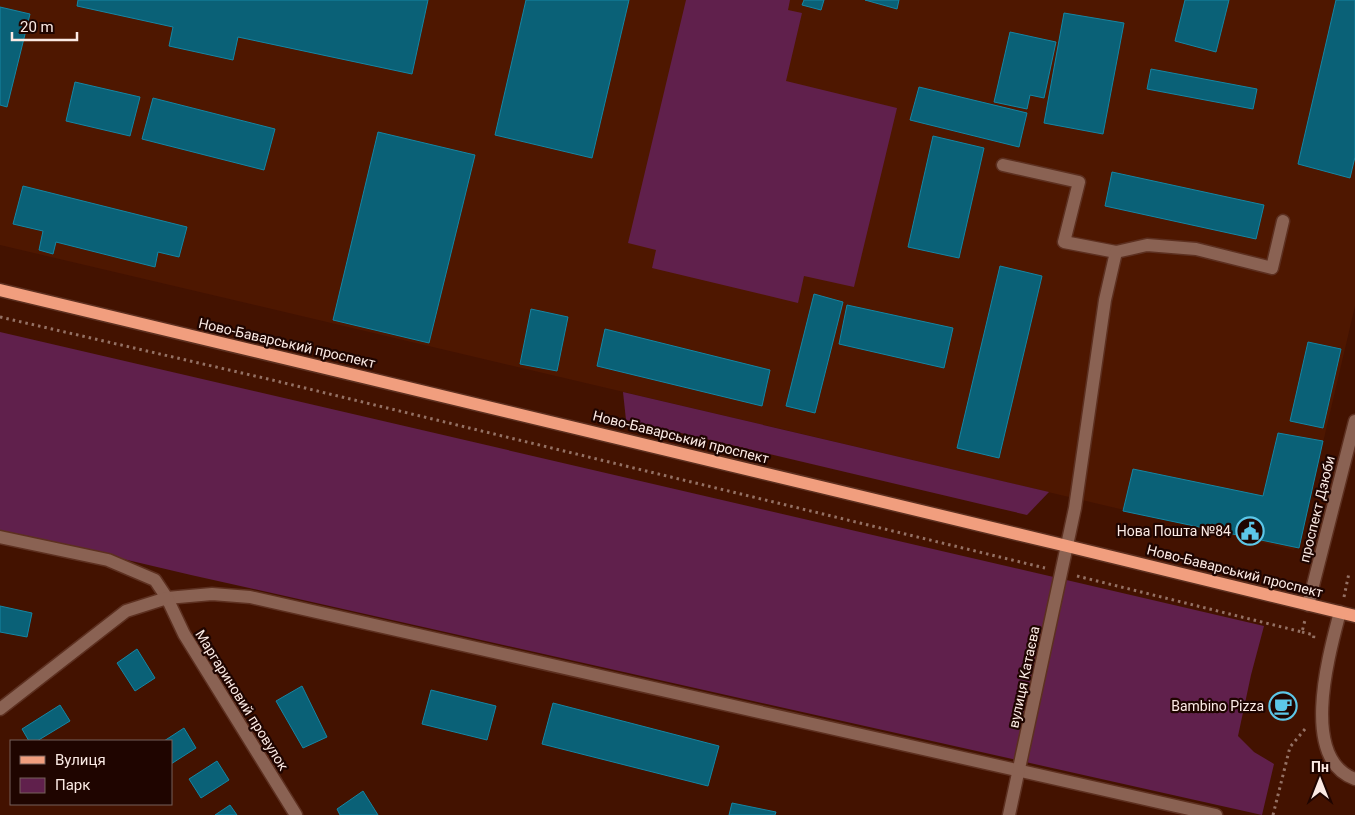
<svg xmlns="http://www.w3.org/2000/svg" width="1355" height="815" viewBox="0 0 1355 815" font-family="Roboto,sans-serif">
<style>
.built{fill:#4e1700}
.green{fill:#60204c}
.building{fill:#0a6177;stroke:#1586a4}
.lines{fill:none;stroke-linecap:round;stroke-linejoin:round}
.minor-casing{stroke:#5d3020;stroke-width:15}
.major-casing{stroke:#5d3020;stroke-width:15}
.path{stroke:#947164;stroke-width:3;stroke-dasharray:2.5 4;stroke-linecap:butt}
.minor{stroke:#8a6253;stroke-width:12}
.major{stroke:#f19e7e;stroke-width:12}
.labels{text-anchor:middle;stroke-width:4.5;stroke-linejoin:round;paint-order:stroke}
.street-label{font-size:14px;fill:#fbeae4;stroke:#1f0500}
.poi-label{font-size:14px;fill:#fbeae4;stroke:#1f0500;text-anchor:end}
</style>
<rect width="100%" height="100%" fill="#431200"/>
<path class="built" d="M0,0h1355v306l-52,222 -9,22 -1294,-305z"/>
<g class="green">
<path d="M686,0h104l-2,10 14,3 -16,68 111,27 -43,179 -50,-11 -6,27 -146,-35 4,-18 -28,-7z"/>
<path d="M0,332l1264,294 -13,49 -13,61 16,16 20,12 -12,51 -1071,-240 -191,-45z"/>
<path d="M623,392l426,100 -22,23 -401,-95z"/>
</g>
<g class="building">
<path d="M78,0h350l-16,74 -174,-37 -5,23 -64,-14 4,-19 -96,-21z"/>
<path d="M526,0h103l-37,158 -97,-23z"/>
<path d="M804,0h20l-3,10 -19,-5z"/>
<path d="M865,0h34l-2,9z"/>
<path d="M1185,0h44l-13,52 -41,-11z"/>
<path d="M1336,0h19v157l-5,21 -52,-14z"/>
<path d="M0,7l30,7 -23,93 -7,-2z"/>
<path d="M1064,13l60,10 -21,111 -59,-11z"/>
<path d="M1010,32l46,10 -12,56 -14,-3 -3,14 -33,-7z"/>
<path d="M1151,69l106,20 -4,20 -106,-20z"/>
<path d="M75,82l65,15 -10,39 -64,-15z"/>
<path d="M919,87l108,26 -8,34 -109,-27z"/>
<path d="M153,98l122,31 -11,41 -122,-31z"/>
<path d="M378,132l97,23 -46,188 -96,-23z"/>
<path d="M933,136l51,12 -25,110 -51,-11z"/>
<path d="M1112,172l152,33 -8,34 -151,-33z"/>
<path d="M23,186l164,41 -8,30 -21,-5 -3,15 -99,-25 -3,12 -14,-4 4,-19 -30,-7z"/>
<path d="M1000,266l42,10 -43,182 -42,-10z"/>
<path d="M814,294l29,8 -28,111 -29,-7z"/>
<path d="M847,305l106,23 -9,40 -105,-24z"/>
<path d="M531,309l37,8 -11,54 -37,-7z"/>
<path d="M605,329l165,41 -8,36 -165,-40z"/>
<path d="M1308,342l33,7 -18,79 -33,-7z"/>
<path d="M1278,433l45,8 -24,107 -176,-37 10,-42 130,27z"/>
<path d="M0,606l32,7 -5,24 -27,-5z"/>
<path d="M137,649l18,29 -20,13 -18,-28z"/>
<path d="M302,686l25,51 -24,11 -27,-47z"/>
<path d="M431,690l65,16 -9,34 -65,-16z"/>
<path d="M553,703l166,43 -11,40 -166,-42z"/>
<path d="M60,705l10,16 -33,20h-8l-7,-12z"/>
<path d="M184,728l12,20 -25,16v-23h-7z"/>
<path d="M217,761l12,19 -28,18 -12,-19z"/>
<path d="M363,791l15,24h-38l-3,-6z"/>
<path d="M732,803l44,9 -1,3h-46z"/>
<path d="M230,805l7,10h-22z"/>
</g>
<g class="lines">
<g class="minor-casing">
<g id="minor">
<path d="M1003,165l76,17 -15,60 52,10"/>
<path d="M0,537l108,23 47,20 12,18 45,-4 38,3 966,218"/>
<path d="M1308,605l47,-184"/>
<path d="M1340,612c-11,42 -41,147 15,167"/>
<path d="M0,709l126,-98 41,-13 17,36 112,181"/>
<path d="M1009,815l66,-307 30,-208 11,-48 31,-7 49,4 76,19 11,-47"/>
</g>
</g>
<g class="major-casing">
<path id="major" d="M0,290l1067,256 288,70"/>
</g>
<g class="path">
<path d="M0,317l268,62 777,189"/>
<path d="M1077,576l225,56 3,-12"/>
<path d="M1344,597l5,-24"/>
<path d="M1302,632l12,3 -1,7"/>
<path d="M1273,815l17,-68 15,-18"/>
</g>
<use href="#minor" class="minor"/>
<use href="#major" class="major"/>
</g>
<defs>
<g id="civic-ring" transform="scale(1.4375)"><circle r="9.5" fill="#1f0500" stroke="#5dc7e8" stroke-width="1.5"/><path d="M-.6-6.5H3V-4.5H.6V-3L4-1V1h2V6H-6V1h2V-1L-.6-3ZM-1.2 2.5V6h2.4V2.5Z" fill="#5dc7e8"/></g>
<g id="cafe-ring" transform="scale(1.4375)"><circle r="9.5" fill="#1f0500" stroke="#5dc7e8" stroke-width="1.5"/><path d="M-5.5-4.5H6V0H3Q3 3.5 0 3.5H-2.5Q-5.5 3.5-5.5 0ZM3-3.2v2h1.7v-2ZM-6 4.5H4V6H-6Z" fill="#5dc7e8"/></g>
</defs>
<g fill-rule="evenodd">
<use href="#civic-ring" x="1250" y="531"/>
<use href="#cafe-ring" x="1283" y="706"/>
</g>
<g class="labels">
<g class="street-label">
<text transform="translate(287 343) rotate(13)" y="5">Ново-Баварський проспект</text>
<text transform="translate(681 437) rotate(14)" y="5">Ново-Баварський проспект</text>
<text transform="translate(1317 509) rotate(-76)" y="5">проспект Дзюби</text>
<text transform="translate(1235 571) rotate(14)" y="5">Ново-Баварський проспект</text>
<text transform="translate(1024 677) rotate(-78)" y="5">вулиця Катаєва</text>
<text transform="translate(242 700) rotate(58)" y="5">Маргариновий провулок</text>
</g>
<g class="poi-label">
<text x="1231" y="536">Нова Пошта №84</text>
<text x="1264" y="711">Bambino Pizza</text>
</g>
</g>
<rect x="10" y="740" width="162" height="65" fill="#1f0500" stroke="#77615b"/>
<rect x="20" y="756" width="25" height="8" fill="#f19e7e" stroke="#77615b"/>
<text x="55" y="765" font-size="15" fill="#fbeae4">Вулиця</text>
<rect x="20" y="778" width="25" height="15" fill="#60204c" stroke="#77615b"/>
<text x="55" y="790" font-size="15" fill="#fbeae4">Парк</text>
<g transform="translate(1320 780)" stroke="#1f0500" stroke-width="4" paint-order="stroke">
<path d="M0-4L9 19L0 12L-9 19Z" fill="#fbeae4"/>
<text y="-8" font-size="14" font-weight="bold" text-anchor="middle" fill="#fbeae4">Пн</text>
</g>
<path d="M12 32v8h65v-8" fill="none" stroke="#fbeae4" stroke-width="2.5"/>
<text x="20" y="32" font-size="15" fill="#fbeae4" stroke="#1f0500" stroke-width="4" paint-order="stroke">20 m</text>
</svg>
